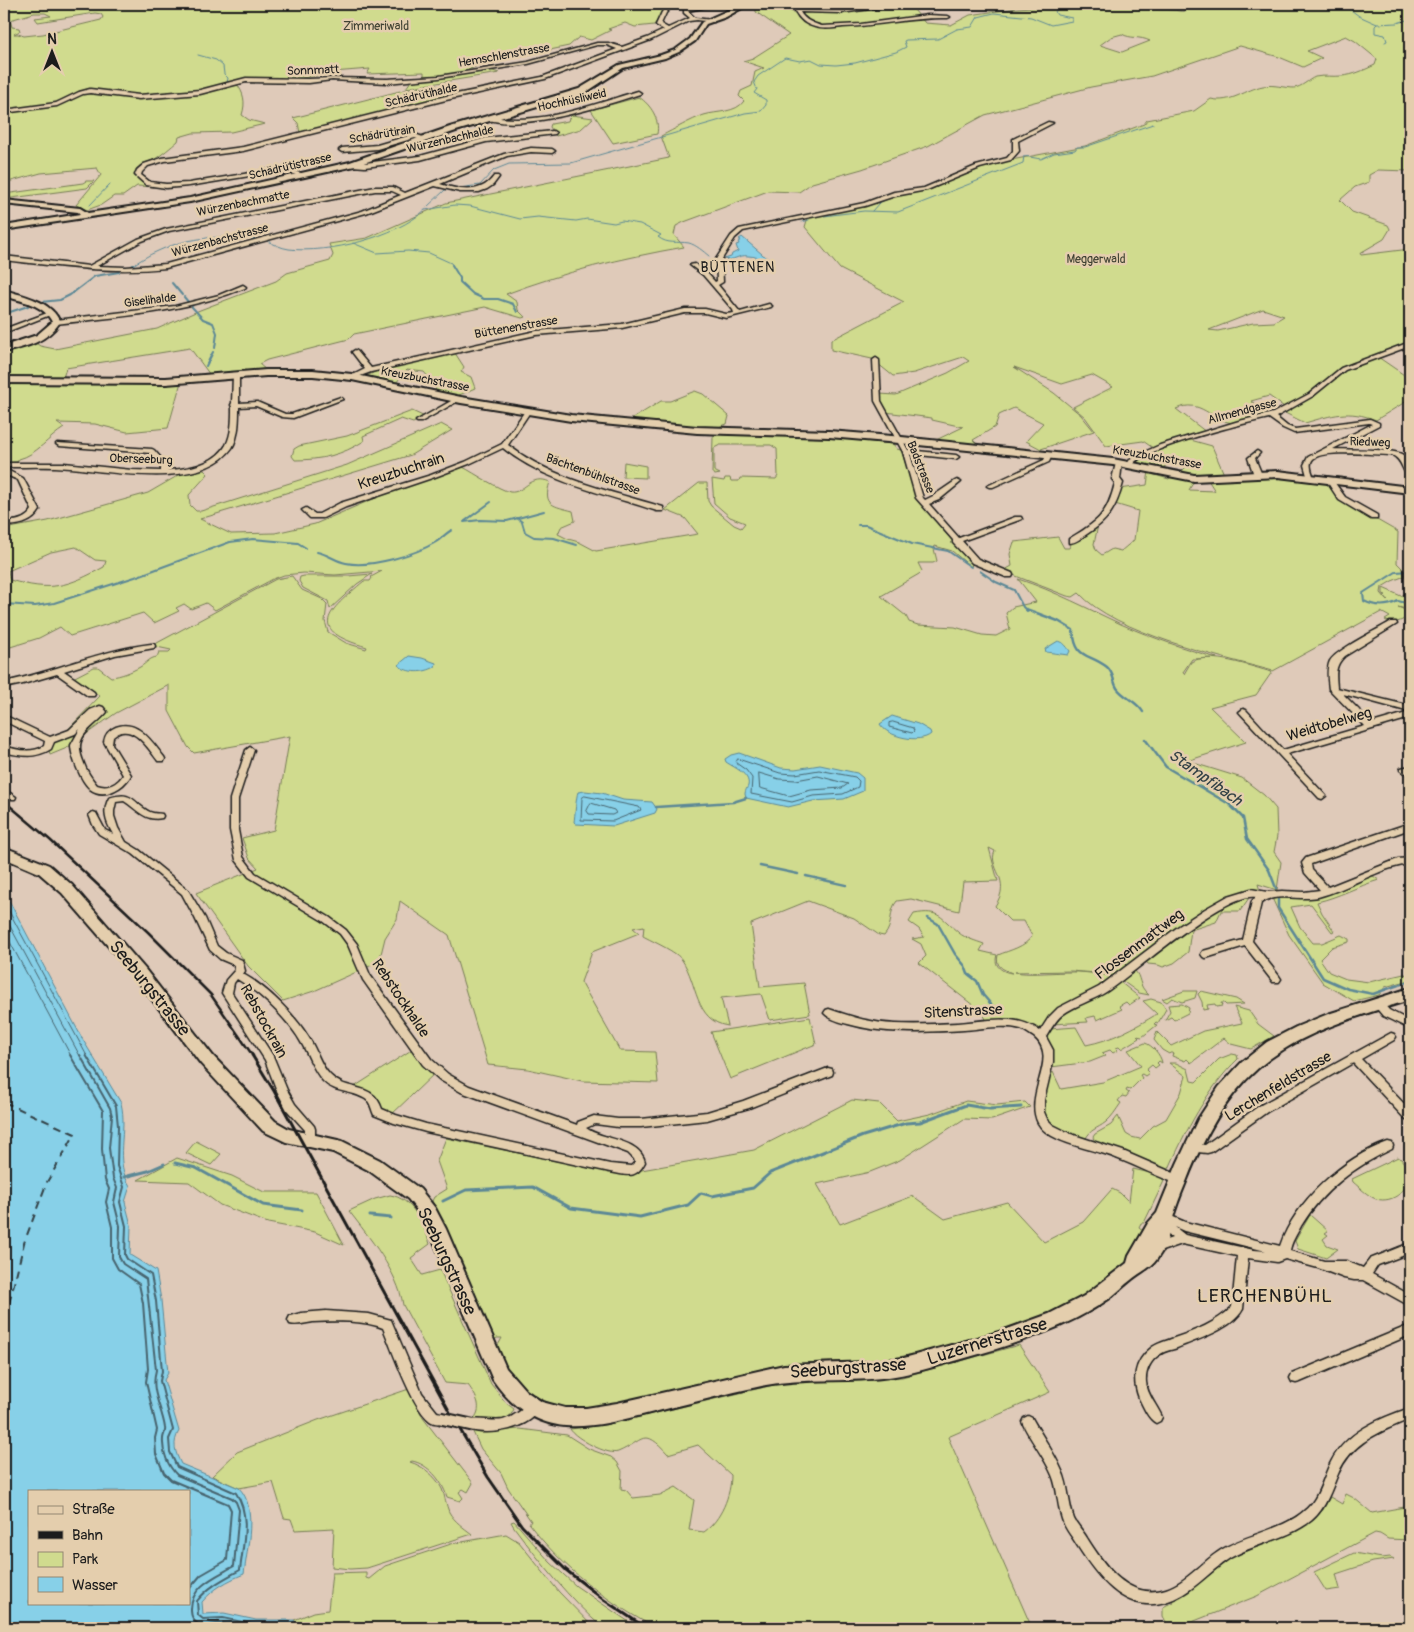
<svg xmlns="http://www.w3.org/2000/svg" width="1414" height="1632" viewBox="0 0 1414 1632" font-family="Pangolin,sans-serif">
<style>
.green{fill:#d0db8e;stroke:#767c55;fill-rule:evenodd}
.water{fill:#87d0e8;stroke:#5c8896;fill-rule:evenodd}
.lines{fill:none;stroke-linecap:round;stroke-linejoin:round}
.shore-far1{stroke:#47646e;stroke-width:1}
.shore{stroke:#47646e;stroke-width:2}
.stream-far3{stroke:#5c8896;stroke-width:1}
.stream-far2{stroke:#5c8896;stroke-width:2}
.stream-far1{stroke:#5c8896;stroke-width:2.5}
.stream{stroke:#5c8896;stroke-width:3}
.ferry{stroke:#314045;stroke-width:2;stroke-dasharray:8 6;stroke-linecap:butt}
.street-casing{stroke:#1c1c1c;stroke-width:3}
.secondary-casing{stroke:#1c1c1c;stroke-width:4}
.primary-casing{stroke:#1c1c1c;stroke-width:4}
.street{fill:#e4cead;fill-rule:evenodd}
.secondary{fill:#e4cead;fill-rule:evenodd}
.primary{fill:#e4cead;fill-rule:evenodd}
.rail-far1{stroke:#1c1c1c;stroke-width:2.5}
.rail{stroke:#1c1c1c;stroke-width:3}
.street-bridge-casing{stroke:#1c1c1c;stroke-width:15;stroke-linecap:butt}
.street-bridge{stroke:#e4cead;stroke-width:11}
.labels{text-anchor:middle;stroke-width:5;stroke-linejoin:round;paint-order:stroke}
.far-park-label{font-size:12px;fill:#404233;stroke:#e4cead}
.far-street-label{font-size:12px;fill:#1c1c1c;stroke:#e4cead}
.far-neighbourhood-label{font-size:14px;letter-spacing:1px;fill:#1c1c1c;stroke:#e4cead}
.street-label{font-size:15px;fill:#1c1c1c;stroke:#e4cead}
.water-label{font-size:16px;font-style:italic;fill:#314045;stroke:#e4cead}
.near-street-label{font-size:18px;fill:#1c1c1c;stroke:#e4cead}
.near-neighbourhood-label{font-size:19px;letter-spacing:1px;fill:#1c1c1c;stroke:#e4cead}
</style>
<rect width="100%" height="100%" fill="#dfcab9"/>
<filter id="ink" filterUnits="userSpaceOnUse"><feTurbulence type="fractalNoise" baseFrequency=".02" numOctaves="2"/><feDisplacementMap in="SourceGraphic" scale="10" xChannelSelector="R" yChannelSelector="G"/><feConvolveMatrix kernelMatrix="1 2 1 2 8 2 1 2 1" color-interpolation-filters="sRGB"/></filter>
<g filter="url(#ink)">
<g class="green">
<path d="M4,4h666l-16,21 -19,2 -10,-4 -17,6 3,1 -20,10 -12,-3 -10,9 -43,9 -35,4 -27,13 -40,6v-6l-57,2 3,-5 -37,3 7,4 -19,-1 -26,4h-43l-47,12 -50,4h-24l-40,-5 -30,12 -57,9zM34,13h11l6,3 -16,2 3,4 57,-9 6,1 2,3 -2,3 -58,14 -19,2 -6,-2h-4l6,-3 -1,-3 -7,-1 -2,-7z"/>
<path d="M764,4c5,0 28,7 31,9 7,5 13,12 22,14 7,1 16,-1 23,-1 27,-1 54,-5 81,-8l4,5 26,2 19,-10 47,-7 58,-4h66l1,2c13,5 17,3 30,4 5,0 8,2 13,1v-7h225v167l-32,-1 -9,5v7l-14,5 -15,13 12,12 36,13 2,4 -6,10 -24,14 1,2 49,-6v94l-32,14 32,22v20l-34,21c-28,-11 -43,-5 -71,3l-22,-11 4,-3 -18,-13 -18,5 20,15c-11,2 -26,8 -38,7 -23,-3 -32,-25 -57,-14l30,23 -53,16 -10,-7 -37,5 -21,-29 -12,-10 40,-20 -21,-12 -30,9 -48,-17 40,26 27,22 13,16 -53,18 -15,-8 17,-18 -29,-15 -15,7 -4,12 -22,13 3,3 -3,1 -39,-3 29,-14 -31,-7v-2l-47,-6 -6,-18 17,1 52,-22 21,-12 -6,-4 -49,16 -21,3 -21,-17 -41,-9v-10l73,-38 -64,-33 -35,-42 3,-10 61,-13 24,-9 39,-6 41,-19 33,-9 79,-15 59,-22 3,-4 47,-9 17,-12c20,5 35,-10 52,-13 11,-2 21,2 31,2 8,-1 14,-8 21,-11 9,-2 18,0 27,-1 12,-1 22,-6 33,-11l2,-6 -22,-18 -9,-5 -39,15 15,7 -19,9 -24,-10 -39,-11 -88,30 -61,11 -106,28 -57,31 -66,23 -50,14 -13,9 -31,-1 -84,31 -8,4 -2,9 10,12c-62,11 -120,25 -178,47l11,8 1,8 7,7 -3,1 -37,-11 -131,27 -5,5 -82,21 -8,4 7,6 -56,5 -20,-27 -124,20 -3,10h-59v-27l29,-10 7,5 15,3 102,-20 43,-19 76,-29 11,-8 43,-12 3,-6 -4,-11 38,-6 79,-35 223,-45 -8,-22c14,-7 29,-16 43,-21 13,-4 32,-2 40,-14l-5,-5 2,-5 11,-5 3,-14 9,-4 -21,-7 10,-3 36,-23 -33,-23v-5zM1122,34c8,5 18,2 28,7l-28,11 -22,-7 11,-8zM1263,309l21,7 -10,6 -21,1 -35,8 -9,-1z"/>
<path d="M909,4l11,13c-21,2 -87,14 -103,8 -5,-3 -12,-6 -16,-11l4,-2h40z"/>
<path d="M490,70l9,3 -93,15 5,-7z"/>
<path d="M236,83c8,10 10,19 6,32l7,5 16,4 -34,8 -38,1 -14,4 -1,4c-7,6 -15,13 -23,18 -9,5 -20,5 -21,17l8,7 13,4 -18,-1 -14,10h-9l-13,9 -14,5 -11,-5 25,-30 -4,-7 -56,5 -37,10v-71l51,-6 31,-14 31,3 56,1z"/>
<path d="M436,85l14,12 -150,36 -2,-10 -5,-5 111,-28z"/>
<path d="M639,97c12,8 21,22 18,37l-44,9 -22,-33z"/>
<path d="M572,115l21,3 -12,11 -25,7 -6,-9 1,-3 17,-3 1,-3z"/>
<path d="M86,181h8l-7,7 -83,11v-5l79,-11z"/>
<path d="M455,353l9,14 -3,5 10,5 4,11 -18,8 -22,-4 1,-6 -12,-14 -17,-2 -12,14 -28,-8 10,-5z"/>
<path d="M4,381h11l166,1 -13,46 -41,4 -32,-8 -38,-1 7,5c-15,9 -28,27 -45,31l-2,3 -13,1z"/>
<path d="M695,391l8,3 26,22 -2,8 -12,4 -86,-7 32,-20h9z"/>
<path d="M412,411l13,6 -12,6 -12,-4 -38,17 1,5c-22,14 -43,19 -69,19l-3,-4 2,-7 5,-3 48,-10z"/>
<path d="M441,424l11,6 -41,25 -211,64 31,15 44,-1 40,-9 65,-28 83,-29c11,6 37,23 47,25 14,2 20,-19 40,-10 -8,24 4,24 23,29l2,10 -14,6 -3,7 10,5 11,3 17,9 102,-17 -13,-16 -20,-8 34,-27h8l1,18 3,5 23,19 7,3 4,-5 -15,-6 -16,-14 -2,-24 12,2 1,-3h5l1,3h8l1,-3 36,1 2,-3 -1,-27 -6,-4h-51l-6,3v23l6,3 -5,1 -3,-2 1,-36 2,-3 91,1 87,9 4,5 4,1 14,42 5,11 52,61 -1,3 -19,-16 -17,-5 -1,3 3,12 -4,2h-15l4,8 -3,3 -38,22 25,20 3,6 9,3 37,2 27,8 14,1 14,-7 -4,-16 7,-6 23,-5 -18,-23c37,12 70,30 105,46 30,13 62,24 94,33l-25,1 -9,13 1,2 7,-12c18,-11 61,5 81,10l-16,23 -46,12 36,35 -59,19 55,17 22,17 12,14 1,27 -3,16 7,10 -4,28 -19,-6 2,7 -18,2 -125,83 -45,-5 -57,1c24,5 77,-7 99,7l-37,21 -35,30 -5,1 -49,-7 -5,-11 -64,-50 7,-7 -5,-12 -9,-5 12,-2 -5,-8 -10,-7 5,-8c26,-5 27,4 45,19 6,5 17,8 25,11l-4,7 17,4c-4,11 5,17 15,18 -9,-4 -17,-6 -14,-18 12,-5 27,-8 34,-19l-8,-15h-14l-15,-15c18,-27 -8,-38 0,-55l-6,-3 9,33 -35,1 -4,29 -48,-12 -14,2c-9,10 -3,24 -13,35l-5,-1 -25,-17 -46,-17 -57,23 9,63 44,-4 6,31 -40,6 -9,-26 -40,4 7,28c-34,-5 -30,-43 -46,-66 -5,-8 -30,-19 -39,-24l1,-10 -11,2 6,5 -47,19 -11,30 39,69 35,1 3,31 -76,-2 -54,-12 -40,-4 -39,-130 -49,-34 -3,18 -12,19 -6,24 -65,29 -31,10 -35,-35 -52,-73 62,-25 -9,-10 -7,-20 32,-8 16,-94 -96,17 -6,-6 -19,-36v-26l-53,28 -49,35 -17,7 -1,-6 51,-53 -27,-18 21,-11h4l13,10c10,-1 20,-5 29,-10 7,-4 9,-9 17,-10l2,-5h10l2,-2 -19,-4 5,-3 119,-64 16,-3 10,14 20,9 5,5 -2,17 3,11 18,11 20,6 1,-2c-61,-17 -40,-35 -3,-66h6l2,-3 -1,-1 11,-6 -47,4 -31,-2 -20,2 -11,4 -58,31 -9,-7 -15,6 -7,-5 -8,4 3,3 -25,12 -11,-10 -73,23 -10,-9 -21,11 -35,11v-120l44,-8 100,-28 31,-18 25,-5 4,4 -19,21 1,10 6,6h5l146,-46zM76,547l19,13 11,1 -2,6c-37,20 -53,25 -94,13l-2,-9 43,-19z"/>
<path d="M1187,439l25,7 12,28 -26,1 -18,-2 7,-7 -1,-6 -9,-2 -16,11 -26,-7 1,-2 23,-13z"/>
<path d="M624,462l22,4v12l-23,-1z"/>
<path d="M1149,471l2,3 18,5 1,-2 24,4 -5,9 26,1 -7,-11 54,-4 63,7 24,21 49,28 -1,31 6,6 2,7 -13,5 -10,6 -1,6 7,8 -4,-5 2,-1 -3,-1v-6l18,8 9,-5v6h-4l4,1v12l-12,-3 12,5v4c-8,4 -16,10 -25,4l5,-3 -9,-5 -108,59c-52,-14 -158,-38 -194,-78l-6,4 -6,-1 -64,-25 9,-5 -2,-12 4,-12 44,-5 6,11h5l3,-6 26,-17 -4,19 2,6 6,5 10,-6 9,2 13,-11 4,-29 -23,-7 5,-15 27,-4z"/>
<path d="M372,574l-15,10 -27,25 -2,-8 -25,-13 -4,-7 1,-4 4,-1h44z"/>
<path d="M1373,876l6,4c-21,6 -40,17 -62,22l5,11 12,18 -2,1 -21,-28 -20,3 9,20 13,16h9l19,-8 8,4v3l-17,5 -12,12 9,13 17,7 23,3 35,-8 6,1v5l-25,7 -6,8 -25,6 -31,-18 -34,-48 -17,-37h44z"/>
<path d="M1251,895l-11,16h-19l-5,11 -25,8 -3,22 -14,11 -11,4 -5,-2 -10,-1 -3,-4 70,-50z"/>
<path d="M1134,970c8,7 3,15 15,25l-10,-2 -18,-13z"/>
<path d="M1120,982l20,16 -11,7 -3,-3 -7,4 3,3 -25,11 -2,-4 -9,2 2,4 -36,2 13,-13z"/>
<path d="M1184,991h13l-2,7 -13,4 -10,-4 -5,4 -5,-3z"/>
<path d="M1201,991l35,8 8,5 -18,1 -2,-2h-3l1,3 -6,1 -1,-3 -8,1 1,4 -5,1 -1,-8 -4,-8z"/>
<path d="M1151,999l10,3 5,7 -8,14 -2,-1 -2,2 3,1 -15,12 -5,-1 2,2 -18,11 -2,-2 -3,1 2,2 -5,3 -3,-3 -8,3 3,3 -15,6 -39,5c-2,-11 -10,-28 -1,-38l26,-2 10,18c26,-5 48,-17 71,-31l-14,-13z"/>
<path d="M1182,1004l7,4 -1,5 -14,7 -3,-3 -6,3 5,-9 -2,-6z"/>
<path d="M1234,1007l15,4 9,13 16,12 -23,13 -20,-5 -7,-6 -33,25 -4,-4 -2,2 -13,-5 1,-3h-3l-1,1 -7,-4 -8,-10 3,-8 14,14 32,-15 39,-8z"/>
<path d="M810,1017l6,27 -86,35 -19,-47z"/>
<path d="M1145,1043c7,2 16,12 17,20l-3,-2 -2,2 2,2 -4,3 -3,-3 -6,5 3,3 -4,3 -3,-2 -2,1 2,3 -12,12 -3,-1 -1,2 3,2 -3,4 -4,-1 -4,5 3,2c-5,7 -9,14 -15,19 -10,8 -15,6 -21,18l-32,-11 -11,-13 5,-36 6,-8 8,17 42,-7 38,-16 -13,-16z"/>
<path d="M416,1047l21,24 -48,46 -14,-15 -24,-13z"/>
<path d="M1232,1054l5,1 1,4c-30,28 -54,75 -70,112l-73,-29 -2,-5 2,-3 16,-9 7,-9 8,18 5,3 9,2 13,-13 13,-7 15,-26 5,-17 -17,-13h7l12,6 3,12 5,1 23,-23z"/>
<path d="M852,1100l27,3 18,18 33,-7 36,-13 31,4 28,-3 5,5 -38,13 -28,-1 -64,41 -30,12 -53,12 23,40 73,-28 32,23 62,-17 37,40 39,-20 29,-33 8,4 9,9 4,-33 26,6 5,6 -20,42h-3l-2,4 5,4c-7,12 -12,26 -22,35 -47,45 -110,64 -171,79 -23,6 -47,12 -71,15 -36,3 -73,1 -110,7l-141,35 -36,6h-17l-20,-2 -29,-14 -14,-14 -17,-29 6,-11h-5l-5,3 -60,-140 2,-4 13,-8 -10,-28 9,-23 173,36 135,-24z"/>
<path d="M196,1141l25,13 -10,11 -25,-12z"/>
<path d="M1398,1157l3,2 9,12c0,18 -16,33 -34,28 -8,-3 -17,-12 -23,-17l-1,-3z"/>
<path d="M177,1158l55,18 32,16h52l28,53 -29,-13 -47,-9 -48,-18 -31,-23 -51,-2z"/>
<path d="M390,1195c22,3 34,29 40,49l-19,14 11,17 18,-5 51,114 15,19 8,6c-7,18 -27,13 -42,12 12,-12 5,-24 -4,-36l-23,-2 -42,-78c-5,-33 -34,-68 -54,-94l26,-12z"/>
<path d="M1310,1215l18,16 -3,2 3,2 -5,4 4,6 11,4 -12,9 -28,-9 -3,-8z"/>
<path d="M1019,1345l31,47 -102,45 84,191h-376c-48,-25 -94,-61 -127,-104l2,-3 -23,-33 -7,-15 -20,-24 -9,-19 14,2 34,-3 47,6 22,14 22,8 6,5 5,9 -1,18 5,1 7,8 27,-3 16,-8 18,13 -5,30 15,2c17,-12 27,-37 27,-57l-33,-30 -30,9c-25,-28 -24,-13 -50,-2 -10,4 -43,-14 -48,-23l35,-4 181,-43 116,-5z"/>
<path d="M409,1389l14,29 50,65 -5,9 -5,-3 -4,3 4,6 -3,3 -13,-4c-5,-17 -19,-33 -35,-36l-2,1c13,4 26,14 32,27 3,7 4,16 7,23 5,9 15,16 23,22l-105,34 -17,1 -18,-2 2,-39 -39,2 -4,-11 -7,-1 -11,-36 -34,6 -27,-12 25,-24 81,-32z"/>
<path d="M1346,1494l8,4 18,15 38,-7v34l-22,-1 -8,-5 -5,-1 -118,63 -80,32h-8l-6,-12v-9l10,-5 -1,-2 31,-20 29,-23 69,-29 22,-18 7,-13 12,7z"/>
<path d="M514,1521l36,41 26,24 62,42h-35c-34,-29 -62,-65 -89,-101l-3,-5z"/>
<path d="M506,1534l13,8 40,50 35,36h-295l-5,-8 20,-8 14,-2 4,-37 34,-1v6l3,1 16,-13 66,-22z"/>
<path d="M1354,1553l28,5 8,-1 4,2 -21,3 -37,12 4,15 -14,2 -12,-19z"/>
</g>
<g class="water">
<path d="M742,237l27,23c-7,-1 -15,-4 -21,-4 -9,-2 -15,6 -24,3l7,-2 1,-3 6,-3 -2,-6 3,-1 -1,-2 3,-2 -2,-1z"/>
<path d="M1058,641c6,1 8,5 12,10l-2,4 -22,-3 -1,-3z"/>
<path d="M409,656l13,2 14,5 -1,4c-11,6 -27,7 -37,-2z"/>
<path d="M892,716l26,8 12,7 1,3c-11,10 -44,3 -51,-10z"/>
<path d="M739,753l42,15 14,1 25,-4 37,8 6,5v13l-19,8 -31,2 -25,6 -42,-9 -1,-4c0,-3 2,-6 3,-8 3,-12 -15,-19 -22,-24l-1,-3 6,-4z"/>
<path d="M585,791l17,2 21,7 29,2 5,7 -2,4 -41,13 -38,-2 -2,-2c1,-6 2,-25 4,-30z"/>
<path d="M4,891l79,149 38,63c7,28 -8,57 9,83l-5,16 6,23 -1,30 26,16 5,29 7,73 -4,7 15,51c-7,12 -4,21 2,33l58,24c19,19 8,61 5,86 -17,7 -30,14 -42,28l1,12 21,-1 32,7h38l5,8h-295zM29,1491h160v112h-160z"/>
</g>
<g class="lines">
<g class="shore-far1">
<path d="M893,722l20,6 1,3 -2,2 -23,-6v-4z"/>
<path d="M738,759l42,14 15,1 24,-4 36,7 4,4 -1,6 -15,7 -30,2 -21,6 -41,-8 1,-16 -6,-8 -10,-7z"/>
<path d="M759,773l20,6 17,1 22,-4 30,8 -6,4 -31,2 -22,6 -29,-8z"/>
<path d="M585,796l54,11 2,3 -28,11 -32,-1 1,-22z"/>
<path d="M591,803l23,7 2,3 -4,2 -23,-1 -2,-3z"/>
<path d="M4,902l83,154"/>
<path d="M4,915l76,141"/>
<path d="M4,931l67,125"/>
</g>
<g class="shore">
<path d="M70,1055l33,56 -1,38 3,31 4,9 -3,13 6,25v31l6,11 21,15 4,19 5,66 -2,13 11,48 -2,8 1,16 8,19 7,7 57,24 3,6 -4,50 -26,15 -12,14"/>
<path d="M80,1055l30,53 2,8 -3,32 4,30 4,10 -3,14 6,24 -1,31 4,7 23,15 10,91c-6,22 6,37 9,58 1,4 -2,7 -2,11 -1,13 5,27 14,36l55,23 4,4 3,8 -5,56c-19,11 -44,20 -43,45 0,5 3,11 7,13 8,3 16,-1 24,0 6,1 13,3 19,4"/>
<path d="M86,1055l30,51 2,20 -1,40 7,21 -4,15 6,24 -1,29 2,4 24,16 5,26 6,70 -2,10 13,49 -4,9 1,13 7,15 59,26c15,22 7,52 4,77 -16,9 -31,16 -43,31l1,14 5,4 20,-1 33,7h34l3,3"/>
</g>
<g class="stream-far3">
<path d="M1343,4l16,12 18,8 -2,2v7l10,2 2,6 -2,1"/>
<path d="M1377,24l20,-1 13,-4"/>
<path d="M198,55l18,5 7,6 1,8 4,4 -1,5"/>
<path d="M90,205l20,-21"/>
<path d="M427,207l18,-17 35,-5 14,-15 15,-6 62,-1 174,-50 16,-2 5,-6v-5l-12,-7 3,-4 -3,-7 4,-6 27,-18 15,3 11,-2 10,5 15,1 19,-2 41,-11 10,-5 -2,-6 2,-1 32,-1 19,-10 15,-2 6,-10 16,-4 37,4 20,8 21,-4v-3l-15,-3 -2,-3 2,-3 47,-5"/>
<path d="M425,210l30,-5 15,1 50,13 18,-2 38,4 11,-2 27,4 8,-2 18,3 21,11 -3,2c10,8 19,4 31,6 7,2 14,8 20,13"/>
<path d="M872,211l7,-8 10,-5"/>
<path d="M824,216l40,-5 34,1 125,-49 1,-7 17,3 13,-6 21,-3 2,-3h8l68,-23"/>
<path d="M802,222l7,-2"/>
<path d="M267,241c7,3 14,7 22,8 39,5 107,-12 136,-39"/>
<path d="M353,243l24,10 31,-2 21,2 22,10 2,3"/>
<path d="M131,266c9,-5 17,-11 27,-15 32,-15 68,-16 102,-12"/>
</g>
<g class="stream-far2">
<path d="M452,265l8,13v4l13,12 11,5h14l15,5 4,8"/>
<path d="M128,268l5,-3"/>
<path d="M172,283l10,12"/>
<path d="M184,297l5,6"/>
<path d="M41,302l19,-2 10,-5 25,-19 24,-4"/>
<path d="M192,307l11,12 10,4 4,10 -2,15"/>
<path d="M4,314l24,-8"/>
<path d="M206,366l7,-14"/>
<path d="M517,518l5,4 3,10 9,5 20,1 23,7"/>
<path d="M465,521l26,-19"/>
<path d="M464,522l16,-2 27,1 37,-10"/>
<path d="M858,525h8l46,19 36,7 23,16"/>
<path d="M317,552c11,2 18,9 29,11 24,5 69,-8 90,-21 6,-4 10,-9 16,-12"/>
<path d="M980,571l16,11 18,8 9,17 4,4"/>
<path d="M1410,571l-14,1 -33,21 1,8c12,6 23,6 34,0l12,3"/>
<path d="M4,604l31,2 19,-3 81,-26 95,-35 23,-3 45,4 8,5"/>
</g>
<g class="stream-far1">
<path d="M1026,609l32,12 15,9c3,31 15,22 34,37 7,6 6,15 10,21 7,10 20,13 26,24"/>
<path d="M1145,739l21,28 63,37 14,14 4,21 22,31 7,18"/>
<path d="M656,807l77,-5 13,-4"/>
<path d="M760,866l38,8"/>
<path d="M806,876l40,9"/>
<path d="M1278,900v8l45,70 25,11 25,5 37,-13"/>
<path d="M928,918l10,6 17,30 10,12 3,8 9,7 6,14 13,15"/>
</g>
<g class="stream">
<path d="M175,1163l21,5 67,37 39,5"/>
<path d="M124,1177l24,-6 16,-7"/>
<path d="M443,1201l23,-11 67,-3 38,21 69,9 48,-12 13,-12 11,3 41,-8 17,-15 93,-37 43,-13 14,-1 46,-17 24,4 31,-2"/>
<path d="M370,1216l21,2"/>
</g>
<path class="ferry" d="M4,1102l71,32 -28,48 -23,61 -20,81"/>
<g class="street-casing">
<g id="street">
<path d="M670,4h4l-8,9 -5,11 7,4 22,-10 -6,-5v-4l28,-5h8l-32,7 7,7 17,2h2v2l-17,-2 -8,1 -38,19 -106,39 -99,21 -203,51 -78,10 -17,5 -6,6 -1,3 9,7 16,2 23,-1 79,-13 20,-1 16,5 1,1 -3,2 -14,-5 -20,1 -79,13 -23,2 -20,-3 -11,-10 2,-5 7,-6 18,-6 81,-11 203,-51 96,-19 75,-28 -10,-4h-10l-69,19 -89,14 -52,5 -55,-3 -23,3 -63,-1 -46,12 -61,5 -49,-6 -7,1 -26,12 -53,7v-3l52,-7 23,-11 11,-3 49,6 61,-5 46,-12 63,1 23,-1 55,1 52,-3 89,-14 69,-19h11l14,4 25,-9 17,-8 -8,-5 6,-13z"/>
<path d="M897,4h11l-67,9 -41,-1c4,8 14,12 22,14l39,-2 67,-9 20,1 2,1 -2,1c-35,-1 -70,8 -105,9 -9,1 -19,3 -28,0 -9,-2 -16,-8 -20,-16l2,-1 44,1z"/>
<path d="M638,91l3,2 -1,1c-34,11 -123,40 -155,24l3,-2c50,11 103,-11 150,-25z"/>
<path d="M1048,122l5,1 -35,18 1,10 -8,9 -31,8 -53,22 -32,6 -30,10 -122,25 -8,7 -13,21 1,23 -5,3 22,27 29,-8 3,2 -1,1 -45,11 -21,-5h-20l-63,15 -86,7 -165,37 -19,7 -3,-2 16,-8 -13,-17 3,-2 2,1 14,17 165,-37 86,-7 63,-15h20l21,5 8,-1 -1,-3 -30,-35 -13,-10 5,-1 12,9 8,9 2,-1 -1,-22 15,-23 8,-7 125,-26 30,-11 30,-4 52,-22 31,-8 6,-7v-12z"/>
<path d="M553,131l3,2 -1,1 -69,8 -66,18 -55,7 -13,-1 -3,-2 3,-2 13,1 55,-7 66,-18z"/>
<path d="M415,134l13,5 -3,2 -10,-3 -38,11 -35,3 -3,-2 3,-2 35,-3z"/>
<path d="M531,148l21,1 3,2 -3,2 -21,-1 -24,4 -67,28c19,6 41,11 54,-8h4l1,1 -6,8 -6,4 -8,3h-19l-25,-6 -69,27 -200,55c-55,6 -108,-2 -162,-8v-4l85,10 49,-27 28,-10 209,-42h18l12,6 99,-39zM375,191h17l9,4 -39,16 -196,53 -40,3 -29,-1 45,-25 27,-10z"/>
<path d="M243,285l3,2 -1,1c-62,25 -123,28 -189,36l-3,-2 3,-2 119,-14 44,-11z"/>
<path d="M50,312l5,1 -51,20v-4z"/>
<path d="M1410,342v4l-65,24 -32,26 -37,21 11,9 8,3 75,-10 9,4v2l-46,24c14,1 61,-1 70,6 6,5 7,15 7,22 -9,-5 -6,-16 -18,-22 -16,0 -69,-6 -79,4 -5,5 -1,13 1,19l-2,1h-4l-4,-14 4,-8 64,-33 -3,-1 -75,10 -11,-5 -14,-10c-24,5 -125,30 -137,47l-2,1 -3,-2 4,-6 29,-13 79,-24 34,-8 36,-19 32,-26z"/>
<path d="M876,358l3,2 2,41 27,49 48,5 3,2 -3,2 -46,-5 13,44 2,2 8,-4 22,-15 2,-1 4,2 -22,18 -10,4 30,34 56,-21h6l1,2 -60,22 16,18 34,14 1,2 -1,2h-6l-34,-14 -19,-20v-3l-37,-42 -13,-46 -28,-51 -2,-41z"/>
<path d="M236,373l3,2v28l18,-1 28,12h7l46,-16 2,-1 3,2 -50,19 -11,-1 -26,-11 -17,1c0,12 0,30 -7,41 -30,42 -118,24 -162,20 -20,-2 -41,-1 -61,-1v4l14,7 17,32c-7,13 -23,17 -36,15v-4c11,1 22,-1 28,-11l-14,-30 -14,-6v-11h60l68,7 29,1v-6l-11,-12 -91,-7 -3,-2 1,-1 95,6 2,1 13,15 1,5c21,-1 47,-6 58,-25 6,-11 6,-26 6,-38l-1,-2 1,-2 1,-28z"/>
<path d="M458,397l3,2 -1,1 -39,22h-4l-1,-1z"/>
<path d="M527,410l3,2 -22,33c43,34 102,46 155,62v4h-6c-51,-17 -111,-28 -154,-63l-34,16 -34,13 -89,30 -23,11h-13l-8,-8 4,-2 9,6h4l21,-11 91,-28 34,-13 37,-18 23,-33z"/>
<path d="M1257,451l3,2 -5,5 7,17 -4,2 -4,-2 -6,-17z"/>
<path d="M1049,453l3,2 -3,7 -56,25h-4l-2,-1 57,-26 3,-6z"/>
<path d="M1119,461l3,2 -2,16 3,4c-7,25 -14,37 -36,51 -6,4 -11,9 -18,9v-4c28,-17 38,-23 46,-56l-3,-4 4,-16z"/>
<path d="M1330,478l2,1 13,18 32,18v4h-6l-32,-19 -13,-20z"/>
<path d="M1390,622h6l1,2 -52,32c-11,10 -9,18 -8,32l73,18v6l-67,-18 29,29 38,-11v6l-123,36 39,42 -4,3 -3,-1 -80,-86 4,-3 3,1 37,40 82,-24 -36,-37c-1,-8 -3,-20 1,-28 6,-11 47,-31 60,-39z"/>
<path d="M151,644h3l1,2 -1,2 -39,7 -51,16 30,21 1,2 -1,2h-6l-31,-22 -34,10 -19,4v-6c50,-10 96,-32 147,-38z"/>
<path d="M100,706l3,1 4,5c-14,17 -35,23 -24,49 3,9 8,17 14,24 11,4 20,-1 26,-10l-19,-33c1,-8 5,-12 12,-15 22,-8 36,15 48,30l1,2 -1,2h-6c-10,-13 -27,-41 -45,-24l-1,7 19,31c-7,13 -27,25 -41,14 -9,-8 -19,-32 -19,-44l9,-16 -5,5 -21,8 -3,7c-16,10 -30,7 -47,3v-6c14,4 27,8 40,0l1,-5 -41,-20v-6l46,22 19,-7 21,-20z"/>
<path d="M250,747l4,3 -16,49v31l5,27 12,16 74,44 17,13 11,14 13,31 61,84 17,15 21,12 108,39 1,-3 16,-6 24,3h23l66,-7 36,-11 85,-33 4,1 1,3 -1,3 -83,33 -42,12 -66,7h-23l-23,-3 -9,4c15,12 54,10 59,34 -9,18 -18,13 -35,10l-184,-40 -32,-9 -20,-8c-2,-4 -3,-10 -6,-14 -13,-11 -33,-7 -45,-20 -10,-11 -14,-25 -21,-37 -12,-23 -43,-52 -65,-65l-3,4 -2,10 41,63 14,34 8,14 19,22 1,3v11l-1,3 -4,1 -4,-1 -1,-3v-10l-18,-20 -10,-19 -12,-31 -43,-67 4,-13 9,-10 -1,-5 -14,-6 -10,-9 -15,-32 -13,-24 -49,-40 -34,-20 -6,-9 -4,-10 4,-3 3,1 9,17 8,4c-7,-12 -11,-23 -4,-36 25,-8 23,5 41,14 4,2 8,1 12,2l1,2 -1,2c-17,4 -25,-9 -38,-17l-8,1 -2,9v5l4,12 8,14 13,8 49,40 17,28 12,28 9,7 16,7 3,11 -2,3c24,13 52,41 66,64 8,12 11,27 21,37 17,18 43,6 52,34l14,6 30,9 184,40 21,2 4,-4 -1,-3 -6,-6 -167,-61 -21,-12 -17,-15 -60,-85 -15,-35 -8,-11 -17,-13 -74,-44 -13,-17 -6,-30v-31l16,-49z"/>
<path d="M1410,766v6l-6,1 -4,-3 1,-2z"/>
<path d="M4,789l12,8 -1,2h-6l-5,-3z"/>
<path d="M1410,823v6l-99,35 1,6 16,17 70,-28 12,-1v6c-30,3 -61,25 -92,33 -18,4 -41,-5 -57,6l-9,38 27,35 2,3 -2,3h-6l-28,-36 -39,12 -3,-1 -2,-3 2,-3 40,-11 9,-39 4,-4c-31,-6 -121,76 -150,95 -14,9 -31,13 -44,23 -7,6 -11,14 -16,22l7,13v12l-9,38v12l3,7 6,6 18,9 52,17 60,26 1,3 -1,3 -4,1c-22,-7 -41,-18 -63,-26 -20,-9 -67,-14 -78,-35 -15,-30 22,-65 -4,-86 -5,-3 -8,-6 -13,-8 -18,-5 -39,0 -57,1 -39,2 -78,5 -116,-6 -8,-2 -19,-5 -24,-11l2,-3 3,-1c24,8 41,14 67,15 21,1 41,0 62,-1 27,-2 59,-10 82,8l9,-14 9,-9 41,-21 80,-61 26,-17 23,-13 23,-7 16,3 15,-1 22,1 16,-2 -15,-17 -3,-10 4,-5z"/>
<path d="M1378,1000l3,1 8,9 21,11v8l-27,-13 -10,-12 2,-3z"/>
<path d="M1391,1033l3,1 2,3 -2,3 -33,19 49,51v11l-4,-1 -53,-57 -86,49 -56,40 -4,1 -19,-2 -1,-3 1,-3 4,-1 13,1 54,-39z"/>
<path d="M1388,1142l4,1 1,3 -1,3c-38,18 -69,41 -91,77 -4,8 -10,16 -11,25l34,10h22l17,7 7,-9 40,-16v10l-32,12 -6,9 38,21v11l-47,-26h-9l-10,-2 -26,-10 -33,-9 -8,3 -29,-4 -5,51c-10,20 -47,31 -66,39 -6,2 -13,3 -18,7 -9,6 -14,17 -13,27 1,13 11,23 16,35l-2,4 -4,2c-8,-4 -13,-17 -17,-25 -7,-18 -5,-36 11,-49 6,-6 17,-8 24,-11 21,-7 42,-15 58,-31l5,-51 -55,-12 -26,9 -4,-2 -1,-3 1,-3 20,-7c-7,-5 -10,-13 -13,-20l1,-3 4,-2 21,9 95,24c15,-45 64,-89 108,-104zM1175,1227l9,4 82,20 -12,-1 -69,-15z"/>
<path d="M326,1311l43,3 22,6 31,73 15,19 7,2 2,4 -2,4c-4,2 -10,2 -14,-1 -19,-15 -37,-70 -47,-93 -21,-8 -48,-7 -70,-6 -7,1 -16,4 -23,2l-2,-4 2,-4 11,-3z"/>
<path d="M1410,1325v10l-110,47 -4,1 -4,-1 -2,-4 2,-4z"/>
<path d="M534,1403l4,1 2,4c-9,21 -52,29 -72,21l-2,-4 2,-4c10,-4 24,1 35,-1 12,-3 20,-13 31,-17z"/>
<path d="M1410,1408v11c-30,13 -59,23 -72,55 -7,16 -12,34 -26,46 -23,19 -56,23 -82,38 -22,14 -39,37 -65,44 -41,12 -69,-27 -88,-57 -5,-9 -12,-16 -15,-26 -5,-15 -4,-30 -10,-44 -8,-19 -22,-35 -30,-53l2,-4 4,-2 4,2c10,18 22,34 30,53 7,15 6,32 12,48 3,6 9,12 13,19 17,27 41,63 79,51 21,-7 37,-28 55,-39 29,-18 69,-20 91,-47 9,-12 12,-28 19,-41 15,-30 49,-44 79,-54z"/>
</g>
</g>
<g class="secondary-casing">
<g id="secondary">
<path d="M742,4h7l-23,13 -20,7 -11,17 -16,11 -14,6 -42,10 -38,25 -129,38 -101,35 -165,36 -186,28v-4l76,-12 -2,-2 -74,-8v-4l76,8 8,5 102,-15 160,-36 100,-35 129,-38 40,-24 42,-10 14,-5 15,-11 12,-17z"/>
<path d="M4,290c21,6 47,11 56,32 -13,20 -34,25 -56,30v-6l33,-11 15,-13c-8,-18 -32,-21 -48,-26z"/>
<path d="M266,370h47l39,4 109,23 110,18 126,12 132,4 63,5 221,23 81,16 84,-4 132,16v6l-132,-16 -84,4 -81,-16 -214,-22 -70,-6 -132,-4 -126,-12 -110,-18 -109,-23 -39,-4h-47l-100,8 -162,-1v-6l162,1z"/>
</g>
</g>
<g class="primary-casing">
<path id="primary" d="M4,847l45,18 23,20 73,84 68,87 62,65 14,8 53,12 38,19 40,29 15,19 11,21 60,139 20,23 16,11 23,6h21l31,-5 167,-38 87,-3 33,-4 95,-26 50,-18 35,-18 43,-33 2,-7 19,-33 9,-10 20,-49 21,-45 21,-32 23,-25 25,-20 29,-15 32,-13 82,-26v12c-121,36 -175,58 -224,182 -5,12 -10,24 -13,36 -4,15 -6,28 -16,41 -7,10 -17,13 -26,21 -7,5 -13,12 -21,18 -44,31 -96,46 -148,61 -26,7 -53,16 -80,19 -39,4 -78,0 -116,7 -42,9 -83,20 -124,30 -25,6 -51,13 -77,11 -31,-3 -55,-21 -72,-46l-64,-150 -6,-12 -15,-19 -40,-29 -35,-18 -47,-10 -23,-11 -62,-67 -66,-87 -73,-84 -23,-20 -35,-15z"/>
</g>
<use href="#street" class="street"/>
<use href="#secondary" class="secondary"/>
<use href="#primary" class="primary"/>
<path class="rail-far1" d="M4,801l46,39 98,92 63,63 42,61"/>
<path class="rail" d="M252,1055l22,36 178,325 36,61 34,49 44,44 38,30 42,28"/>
<g class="street-bridge-casing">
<path id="street-bridge" d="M440,1418l32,7"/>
</g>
<use href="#street-bridge" class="street-bridge"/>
</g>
</g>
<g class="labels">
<g class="far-park-label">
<text x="376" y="30">Zimmeriwald</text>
<text x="1096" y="263">Meggerwald</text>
</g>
<g class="far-street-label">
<text transform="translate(504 55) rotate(-10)" y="4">Hemschlenstrasse</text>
<text transform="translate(313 70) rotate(-2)" y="4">Sonnmatt</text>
<text transform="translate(421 95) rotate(-13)" y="4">Schädrütihalde</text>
<text transform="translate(572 100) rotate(-12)" y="4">Hochhüsliweid</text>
<text transform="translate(382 134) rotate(-9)" y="4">Schädrütirain</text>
<text transform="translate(450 139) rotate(-13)" y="4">Würzenbachhalde</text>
<text transform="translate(290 166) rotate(-13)" y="4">Schädrütistrasse</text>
<text transform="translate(243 203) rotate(-11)" y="4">Würzenbachmatte</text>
<text transform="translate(220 240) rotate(-15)" y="4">Würzenbachstrasse</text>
<text transform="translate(150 300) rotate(-7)" y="4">Giselihalde</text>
<text transform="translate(516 327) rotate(-10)" y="4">Büttenenstrasse</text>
<text transform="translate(425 379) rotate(11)" y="4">Kreuzbuchstrasse</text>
<text transform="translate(1242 411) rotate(-15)" y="4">Allmendgasse</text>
<text transform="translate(1370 442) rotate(2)" y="4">Riedweg</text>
<text transform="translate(1157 457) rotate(10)" y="4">Kreuzbuchstrasse</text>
<text transform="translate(141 459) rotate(2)" y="4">Oberseeburg</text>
<text transform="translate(921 467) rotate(68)" y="4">Badstrasse</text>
<text transform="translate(593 474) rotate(20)" y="4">Bächtenbühlstrasse</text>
</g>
<g class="far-neighbourhood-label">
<text x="738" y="272">BÜTTENEN</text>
</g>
<g class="street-label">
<text transform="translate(401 471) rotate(-18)" y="5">Kreuzbuchrain</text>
<text transform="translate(1329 724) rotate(-16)" y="5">Weidtobelweg</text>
<text transform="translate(1139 944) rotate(-37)" y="5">Flossenmattweg</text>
<text transform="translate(401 998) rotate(56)" y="5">Rebstockhalde</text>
<text transform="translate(963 1011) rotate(-3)" y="5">Sitenstrasse</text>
<text transform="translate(264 1021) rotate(61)" y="5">Rebstockrain</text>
<text transform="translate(1278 1086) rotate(-31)" y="5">Lerchenfeldstrasse</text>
</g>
<g class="water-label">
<text transform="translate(1206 777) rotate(35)" y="6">Stampfibach</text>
</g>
<g class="near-street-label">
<text transform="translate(150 988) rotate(51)" y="6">Seeburgstrasse</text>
<text transform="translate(447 1261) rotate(65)" y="6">Seeburgstrasse</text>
<text transform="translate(987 1341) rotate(-17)" y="6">Luzernerstrasse</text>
<text transform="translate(848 1368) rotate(-4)" y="6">Seeburgstrasse</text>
</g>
<g class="near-neighbourhood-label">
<text x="1265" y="1302">LERCHENBÜHL</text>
</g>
</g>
<rect width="1414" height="1632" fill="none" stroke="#e4cead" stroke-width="20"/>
<rect x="10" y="10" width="1394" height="1612" fill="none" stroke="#1c1c1c" stroke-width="2" filter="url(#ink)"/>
<rect x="28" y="1490" width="162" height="115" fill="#e4cead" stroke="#948773"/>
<rect x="38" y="1506" width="25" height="8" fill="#e4cead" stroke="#948773"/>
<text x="72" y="1514" font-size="15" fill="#1c1c1c">Straße</text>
<rect x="38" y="1531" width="25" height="8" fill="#1c1c1c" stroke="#948773"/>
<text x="72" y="1540" font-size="15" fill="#1c1c1c">Bahn</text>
<rect x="38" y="1552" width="25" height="15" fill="#d0db8e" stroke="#948773"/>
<text x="72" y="1564" font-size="15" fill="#1c1c1c">Park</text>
<rect x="38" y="1577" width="25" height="15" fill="#87d0e8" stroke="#948773"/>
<text x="72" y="1590" font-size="15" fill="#1c1c1c">Wasser</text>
<g transform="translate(52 52)" stroke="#e4cead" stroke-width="4" paint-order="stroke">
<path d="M0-4L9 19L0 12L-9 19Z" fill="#1c1c1c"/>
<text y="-8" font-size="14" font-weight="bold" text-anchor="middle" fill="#1c1c1c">N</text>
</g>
</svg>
